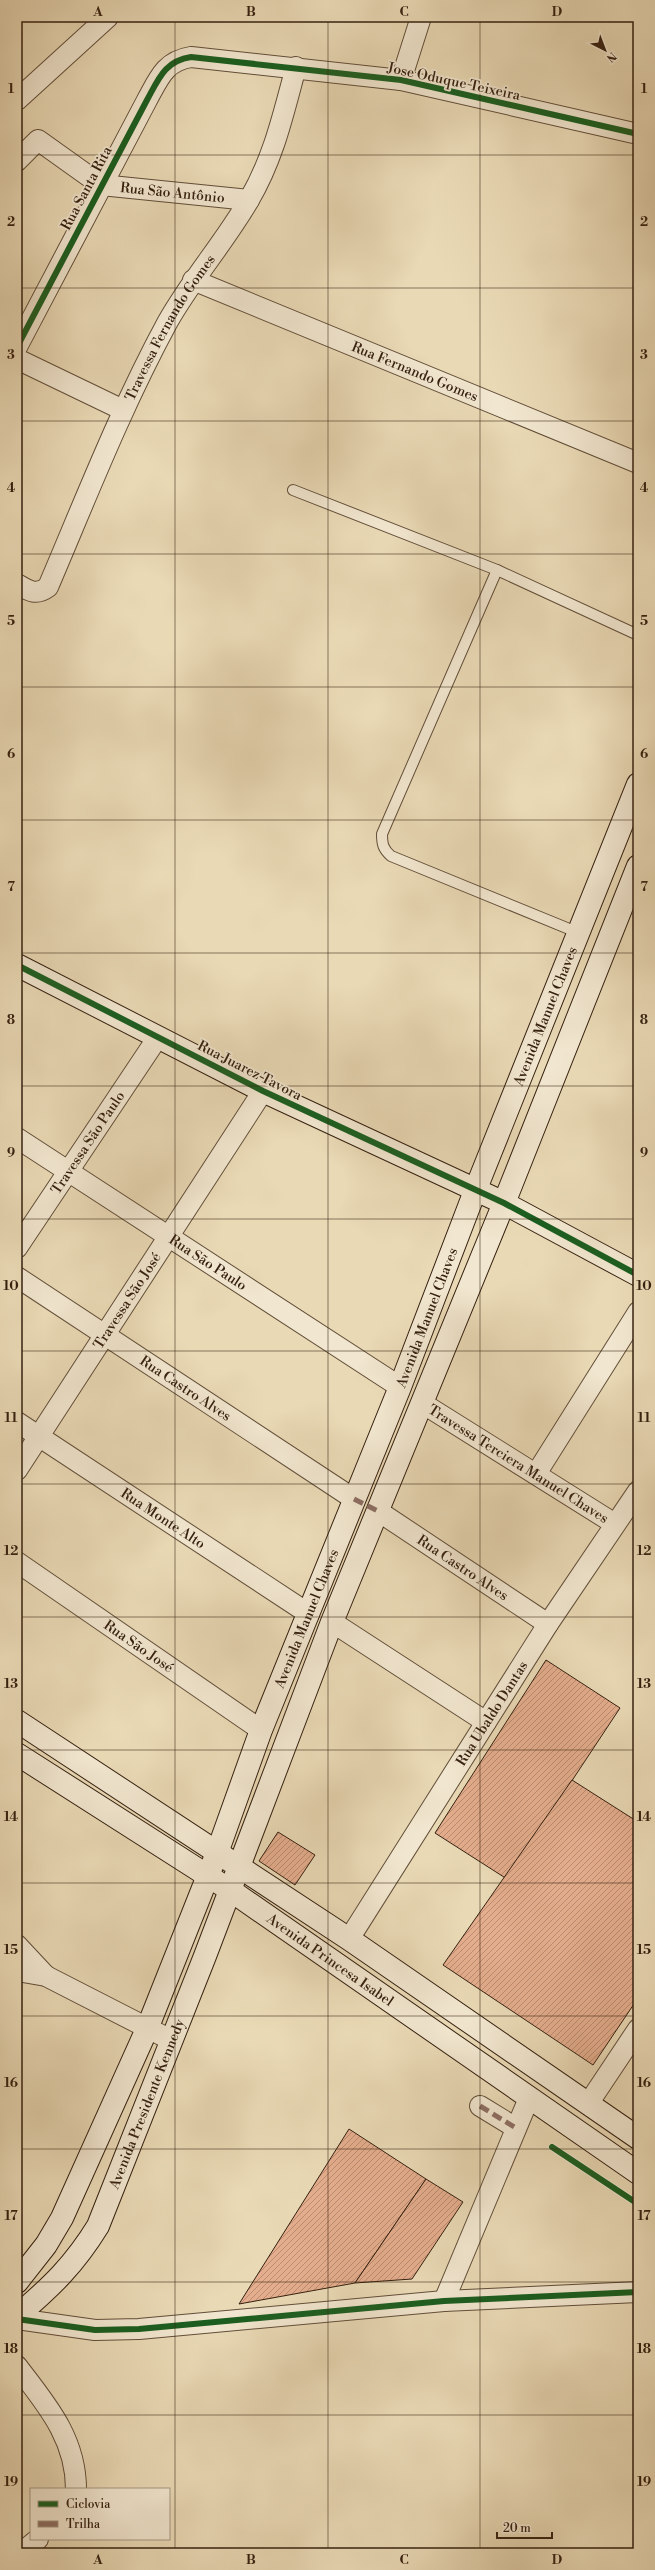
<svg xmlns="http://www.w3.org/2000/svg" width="655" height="2570" viewBox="0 0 655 2570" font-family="'Libre Bodoni',serif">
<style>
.building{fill:url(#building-hatch);stroke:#352010}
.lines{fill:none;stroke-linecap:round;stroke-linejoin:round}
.lane-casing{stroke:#624e39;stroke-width:12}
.street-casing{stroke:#624e39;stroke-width:22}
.secondary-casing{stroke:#352010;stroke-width:24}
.lane{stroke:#f1e6cf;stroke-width:10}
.street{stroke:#f1e6cf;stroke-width:20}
.secondary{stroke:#f1e6cf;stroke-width:22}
.quiet{stroke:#8d6e63;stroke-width:5;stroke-dasharray:10 5;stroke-linecap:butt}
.cycleway-casing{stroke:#f1e6cf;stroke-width:8}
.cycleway{stroke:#1b5e20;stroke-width:6}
.grid{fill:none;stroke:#352010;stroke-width:1;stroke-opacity:0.55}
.labels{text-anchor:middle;stroke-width:3.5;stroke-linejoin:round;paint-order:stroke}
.street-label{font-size:14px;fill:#352010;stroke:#f1e6cf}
.neatline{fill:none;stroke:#352010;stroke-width:1.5}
.grid-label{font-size:13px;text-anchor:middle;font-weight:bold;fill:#352010}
</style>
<defs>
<pattern id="building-hatch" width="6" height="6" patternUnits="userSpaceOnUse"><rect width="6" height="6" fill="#e4ad8d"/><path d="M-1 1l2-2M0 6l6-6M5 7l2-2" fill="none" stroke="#ba8c72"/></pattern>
</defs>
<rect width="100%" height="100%" fill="#e9d9b5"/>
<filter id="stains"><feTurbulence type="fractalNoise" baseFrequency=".005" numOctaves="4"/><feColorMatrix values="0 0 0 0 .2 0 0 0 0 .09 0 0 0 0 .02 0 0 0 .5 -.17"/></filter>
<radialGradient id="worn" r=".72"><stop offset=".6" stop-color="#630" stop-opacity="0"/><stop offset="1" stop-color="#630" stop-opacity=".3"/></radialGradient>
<g class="building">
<path d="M546,1660l74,48 -113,171 -72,-46z"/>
<path d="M572,1780l66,42v176l-45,67 -150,-100z"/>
<path d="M278,1832l37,23 -20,30 -36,-24z"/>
<path d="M349,2129l77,50 -71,104 -116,21z"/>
<path d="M426,2179l37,23 -51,77 -57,4z"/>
</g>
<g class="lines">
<g class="lane-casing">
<g id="lane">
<path d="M293,490l204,80 141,65"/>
<path d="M497,570l-115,264c0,10 1,15 9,22l188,77"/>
</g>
</g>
<g class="street-casing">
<g id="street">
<path d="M401,80l20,-63"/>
<path d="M17,100l91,-83"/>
<path id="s1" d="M17,161l21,-21 63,45 148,15"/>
<path id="s2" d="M193,280l445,183"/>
<path d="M17,347l130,-247c12,-22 18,-39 44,-43l210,23 237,54"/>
<path d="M17,359l106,51"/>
<path id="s3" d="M17,584c12,7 19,12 31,3 38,-89 73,-179 119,-264 24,-43 57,-80 82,-123 25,-43 34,-85 47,-133"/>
<path id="s4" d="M17,1138l383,249"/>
<path id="s5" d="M17,1248l141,-211"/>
<path id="s6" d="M17,1277l337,222"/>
<path id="s7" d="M422,1403l193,121"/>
<path id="s8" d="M17,1422l292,192"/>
<path id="s9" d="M17,1470l246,-379"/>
<path d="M536,1474l102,-162"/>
<path id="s10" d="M378,1511l170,113"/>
<path id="s11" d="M17,1562l244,168"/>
<path d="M332,1622l154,100"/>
<path id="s12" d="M349,1939l199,-315 90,-133"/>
<path d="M17,1945l29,31"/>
<path d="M17,1971l29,5 125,64"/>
<path d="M588,2104l50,-75"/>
<path d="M480,2106l36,22"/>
<path d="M444,2301l85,-203"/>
<path d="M17,2319l78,11 44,-1 305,-28 194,-9"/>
<path d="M17,2366c29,38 59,72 59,123"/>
<path d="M21,2553l17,-14"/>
</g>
</g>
<g class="secondary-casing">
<g id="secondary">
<path d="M17,965l246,126 241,112 134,72"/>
<path d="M17,1721l332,218 289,199"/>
<path id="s13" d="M17,1754l213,136 408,283"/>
<path id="s14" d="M17,2282l29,-37 16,-27 85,-189 70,-176 44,-123 139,-343 75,-196 163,-407"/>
<path id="s15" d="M17,2316c35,-30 57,-51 81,-90l107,-270 127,-334 172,-419 134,-337"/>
</g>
</g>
<use href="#lane" class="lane"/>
<use href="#street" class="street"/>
<use href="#secondary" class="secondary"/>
<g class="quiet">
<path d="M354,1499l24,12"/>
<path d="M480,2106l36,22"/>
</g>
<g class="cycleway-casing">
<g id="cycleway">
<path d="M17,347l130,-247c12,-22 18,-39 44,-43l210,23 237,54"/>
<path d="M17,965l246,126 241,112 134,72"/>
<path d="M552,2147l86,57"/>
<path d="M17,2319l78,11 44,-1 305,-28 194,-9"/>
</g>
</g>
<use href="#cycleway" class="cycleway"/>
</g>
<path class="grid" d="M175,17v2536M328,17v2536M480,17v2536M17,155h621M17,288h621M17,421h621M17,554h621M17,687h621M17,820h621M17,953h621M17,1086h621M17,1219h621M17,1351h621M17,1484h621M17,1617h621M17,1750h621M17,1883h621M17,2016h621M17,2149h621M17,2282h621M17,2415h621"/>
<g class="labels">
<g class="street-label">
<text transform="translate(454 81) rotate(12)" y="5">Jose Oduque Teixeira</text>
<text transform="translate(86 188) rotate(-62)" y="5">Rua Santa Rita</text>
<text dy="5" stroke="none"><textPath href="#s1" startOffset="179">Rua São Antônio</textPath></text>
<text dy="5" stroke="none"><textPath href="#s3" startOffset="321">Travessa Fernando Gomes</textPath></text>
<text dy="5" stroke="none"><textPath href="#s2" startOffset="240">Rua Fernando Gomes</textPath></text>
<text dy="5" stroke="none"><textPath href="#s14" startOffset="1374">Avenida Manuel Chaves</textPath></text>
<text transform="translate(250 1070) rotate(27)" y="5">Rua Juarez Tavora</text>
<text dy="5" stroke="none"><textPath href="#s5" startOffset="127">Travessa São Paulo</textPath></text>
<text dy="5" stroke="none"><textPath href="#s4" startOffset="228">Rua São Paulo</textPath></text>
<text dy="5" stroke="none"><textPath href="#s9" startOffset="202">Travessa São José</textPath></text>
<text dy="5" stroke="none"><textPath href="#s14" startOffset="1050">Avenida Manuel Chaves</textPath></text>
<text dy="5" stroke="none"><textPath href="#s6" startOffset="202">Rua Castro Alves</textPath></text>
<text dy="5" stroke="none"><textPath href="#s7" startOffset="114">Travessa Terciera Manuel Chaves</textPath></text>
<text dy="5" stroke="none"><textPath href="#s8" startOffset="175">Rua Monte Alto</textPath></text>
<text dy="5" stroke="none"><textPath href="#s10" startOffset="102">Rua Castro Alves</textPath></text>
<text dy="5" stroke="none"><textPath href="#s14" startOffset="726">Avenida Manuel Chaves</textPath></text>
<text dy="5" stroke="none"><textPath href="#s11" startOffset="148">Rua São José</textPath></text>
<text dy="5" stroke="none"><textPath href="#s12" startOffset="267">Rua Ubaldo Dantas</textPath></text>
<text dy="5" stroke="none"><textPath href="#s13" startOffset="375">Avenida Princesa Isabel</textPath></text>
<text dy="5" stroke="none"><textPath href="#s15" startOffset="253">Avenida Presidente Kennedy</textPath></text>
</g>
</g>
<rect width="655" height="2570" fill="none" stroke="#e9d9b5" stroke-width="44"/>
<rect x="30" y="2488" width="140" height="52" fill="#f1e6cf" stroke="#a69783"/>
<rect x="38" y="2501" width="20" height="6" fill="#1b5e20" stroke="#a69783"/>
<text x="66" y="2508" font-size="12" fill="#352010">Ciclovia</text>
<rect x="38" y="2521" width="20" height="6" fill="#8d6e63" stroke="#a69783"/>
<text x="66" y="2528" font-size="12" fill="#352010">Trilha</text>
<g transform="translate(605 50) rotate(138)" stroke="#f1e6cf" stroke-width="3" paint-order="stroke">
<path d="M0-3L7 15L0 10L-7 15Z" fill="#352010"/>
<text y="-6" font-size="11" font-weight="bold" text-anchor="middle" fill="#352010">N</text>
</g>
<path d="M497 2532v6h55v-6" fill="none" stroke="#352010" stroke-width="2"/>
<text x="503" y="2532" font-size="12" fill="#352010" stroke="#f1e6cf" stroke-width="3" paint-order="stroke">20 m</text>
<rect x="22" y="22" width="611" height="2526" class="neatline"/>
<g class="grid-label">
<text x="98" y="16">A</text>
<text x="251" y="16">B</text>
<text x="404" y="16">C</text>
<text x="557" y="16">D</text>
<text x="11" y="93">1</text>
<text x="644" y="93">1</text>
<text x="11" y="226">2</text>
<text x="644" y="226">2</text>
<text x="11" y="359">3</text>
<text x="644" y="359">3</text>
<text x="11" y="492">4</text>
<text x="644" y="492">4</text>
<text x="11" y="625">5</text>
<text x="644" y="625">5</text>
<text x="11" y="758">6</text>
<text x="644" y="758">6</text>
<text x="11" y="891">7</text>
<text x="644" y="891">7</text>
<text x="11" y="1024">8</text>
<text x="644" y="1024">8</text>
<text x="11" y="1157">9</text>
<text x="644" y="1157">9</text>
<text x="11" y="1290">10</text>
<text x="644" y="1290">10</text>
<text x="11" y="1422">11</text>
<text x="644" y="1422">11</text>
<text x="11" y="1555">12</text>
<text x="644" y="1555">12</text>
<text x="11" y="1688">13</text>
<text x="644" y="1688">13</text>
<text x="11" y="1821">14</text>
<text x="644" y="1821">14</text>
<text x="11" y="1954">15</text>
<text x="644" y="1954">15</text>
<text x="11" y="2087">16</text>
<text x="644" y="2087">16</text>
<text x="11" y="2220">17</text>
<text x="644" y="2220">17</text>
<text x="11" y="2353">18</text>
<text x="644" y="2353">18</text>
<text x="11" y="2486">19</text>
<text x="644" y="2486">19</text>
<text x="98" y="2564">A</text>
<text x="251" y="2564">B</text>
<text x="404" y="2564">C</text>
<text x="557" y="2564">D</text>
</g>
<rect width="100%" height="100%" filter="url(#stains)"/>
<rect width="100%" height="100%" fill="url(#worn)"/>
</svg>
